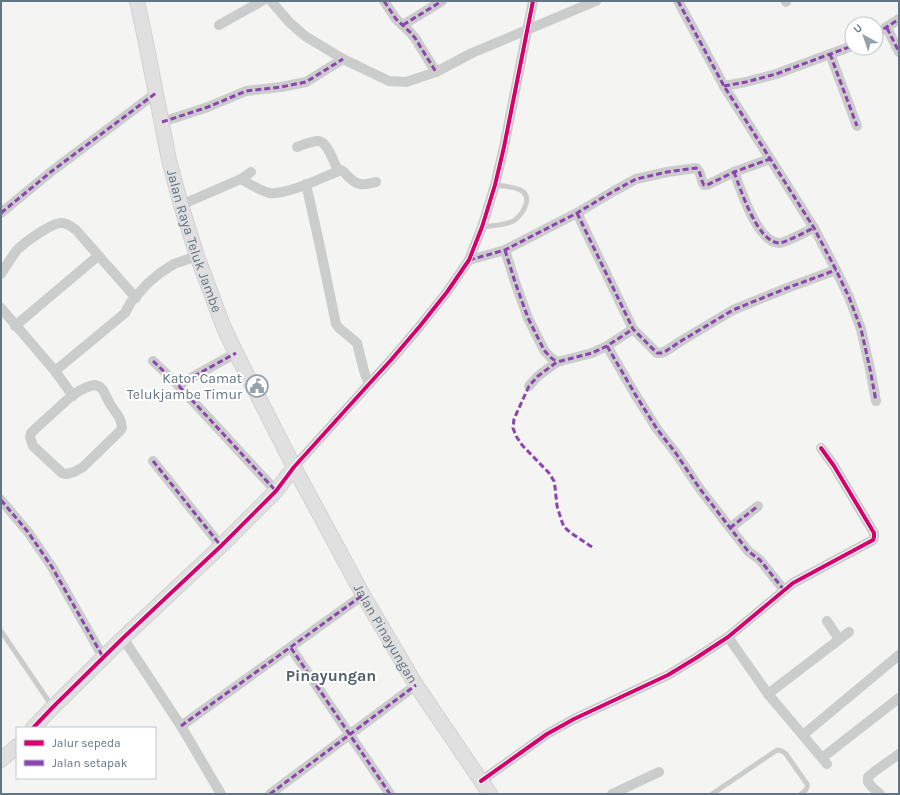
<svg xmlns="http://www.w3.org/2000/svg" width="900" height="795" viewBox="0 0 900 795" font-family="Karla,sans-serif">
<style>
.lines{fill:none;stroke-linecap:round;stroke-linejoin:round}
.secondary-casing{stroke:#d0d2d2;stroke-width:16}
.lane{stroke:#cbcdcd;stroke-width:5}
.street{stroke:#cbcdcd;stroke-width:10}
.secondary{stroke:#e0e0e0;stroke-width:14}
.quiet{stroke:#8e44ad;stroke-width:3;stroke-dasharray:6 3;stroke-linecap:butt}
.cycleway-casing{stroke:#fff;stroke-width:6}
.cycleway{stroke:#d6006c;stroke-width:4}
.labels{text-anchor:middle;stroke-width:4;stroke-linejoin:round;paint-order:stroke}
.street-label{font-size:14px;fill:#627584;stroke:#fff}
.poi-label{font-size:14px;fill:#627584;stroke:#fff;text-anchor:end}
.quarter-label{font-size:16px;font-weight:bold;fill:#505e68;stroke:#fff}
</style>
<rect width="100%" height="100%" fill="#f4f4f2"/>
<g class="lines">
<g class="secondary-casing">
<g id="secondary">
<path id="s1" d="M137,1l8,37 24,122 12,45 16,51 27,72 12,25 58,114 69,128 53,90 74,109"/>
<path d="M33,728l20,-21 70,-69 98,-92 55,-55 18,-24"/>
<path d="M1,760l16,-14"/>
</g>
</g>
<g class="lane">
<path d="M482,227c11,-2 24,-1 33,-7 5,-4 9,-10 11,-16 5,-18 -19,-17 -31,-19"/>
<path d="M1,631l51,75"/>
<path d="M712,794l65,-44 5,1 4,3 21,30c1,5 -2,7 -6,10"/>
</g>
<g class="street">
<path d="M271,1l18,21 16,14 38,23 46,22 17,1 30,-10 36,-19 124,-52"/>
<path d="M384,1l12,18 14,13 5,6 21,34"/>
<path d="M678,1l46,85 90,142 22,42 13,27 12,32 9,40 6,32"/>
<path d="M786,1v1"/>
<path d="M219,25l43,-24"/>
<path d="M403,25l39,-24"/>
<path d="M887,28l12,24"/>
<path d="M876,34l23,-15"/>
<path d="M830,54l27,72"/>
<path d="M724,86l22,-4 30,-8 76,-28"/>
<path d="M162,122l46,-15 38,-16 35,-4 25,-5 37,-23"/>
<path d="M297,147c6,-2 16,-7 22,-6 8,1 16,23 19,30"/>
<path d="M734,172c7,18 23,70 45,71 6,0 28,-12 35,-15"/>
<path d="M241,179c9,5 19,12 29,14 18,2 53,-16 71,-23 4,2 6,6 10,9 8,8 15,5 25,3"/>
<path d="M306,184l13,58 17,82 3,4 18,15 7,28 5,13"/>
<path d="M181,205l60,-26 10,-7"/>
<path d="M1,213l51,-42 104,-78"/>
<path d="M577,213l56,116 24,24h4l5,-2 15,-10 52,-31 54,-22 49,-18"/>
<path d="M505,250l10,32 13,36 16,32 6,7 7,5"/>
<path d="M469,260l36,-10 72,-37 37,-22 22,-12 31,-7 29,-4c6,4 4,12 8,17h3l27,-13 36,-13"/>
<path d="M1,274c5,-8 10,-16 16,-24 7,-7 35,-28 45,-27 5,0 10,4 14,7l60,68"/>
<path d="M1,308l54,63 18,25"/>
<path d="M15,326l83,-70"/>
<path d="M607,346l28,48 22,35 18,23 25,37 48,62 12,9 24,30"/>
<path d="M153,361l25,24 98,106"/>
<path d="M55,371l70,-58 6,-11 17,-19 12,-10 14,-9 23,-8"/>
<path d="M95,385l5,2 3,3 7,14 9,13 2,5 1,6 -2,3 -37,36 -9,5 -7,2 -5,-1 -29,-27 -3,-9 1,-4c8,-8 16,-15 24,-22 12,-11 23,-23 40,-26z"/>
<path d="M178,385l58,-32"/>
<path d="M529,386l9,-10 19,-14 35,-9 15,-7 26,-17"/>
<path d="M153,461l68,85"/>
<path d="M294,467l75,-83 22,-24 29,-34 27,-34 22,-32 13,-33 13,-42 9,-38 29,-146"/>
<path d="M1,500l27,32 24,35 51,90"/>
<path d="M730,528l28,-22"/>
<path d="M827,621l12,18"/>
<path d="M728,637l40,57 59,70"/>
<path d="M123,638l58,88 40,68"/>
<path d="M291,648l99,146"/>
<path d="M768,694l81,-62"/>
<path d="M181,726l182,-131"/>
<path d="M803,735l96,-80"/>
<path d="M822,758l77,-60"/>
<path d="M481,781l66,-47 27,-15 94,-44 28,-17 32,-21 65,-54 80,-43 1,-3v-4l-40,-67 -13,-18"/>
<path d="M270,794l146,-109"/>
<path d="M612,794l47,-22"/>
<path d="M880,794l-7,-6 -5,-6v-5l7,-6 24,-17"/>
</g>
<use href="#secondary" class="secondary"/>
<g class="quiet">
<path d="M384,1l12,18 14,13 5,6 21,34"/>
<path d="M678,1l46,85 90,142 22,42 13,27 12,32 9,40 6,32"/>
<path d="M403,25l39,-24"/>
<path d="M887,28l12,24"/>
<path d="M876,34l23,-15"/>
<path d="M830,54l27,72"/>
<path d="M724,86l22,-4 30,-8 76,-28"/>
<path d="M162,122l46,-15 38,-16 35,-4 25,-5 37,-23"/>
<path d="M734,172c7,18 23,70 45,71 6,0 28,-12 35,-15"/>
<path d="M1,213l51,-42 104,-78"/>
<path d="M577,213l56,116 24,24h4l5,-2 15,-10 52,-31 54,-22 49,-18"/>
<path d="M505,250l10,32 13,36 16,32 6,7 7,5"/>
<path d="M469,260l36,-10 72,-37 37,-22 22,-12 31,-7 29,-4c6,4 4,12 8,17h3l27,-13 36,-13"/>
<path d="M607,346l28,48 22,35 18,23 25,37 48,62 12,9 24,30"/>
<path d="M153,361l25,24 98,106"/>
<path d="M178,385l58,-32"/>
<path d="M153,461l68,85"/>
<path d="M1,500l27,32 24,35 51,90"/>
<path d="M730,528l28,-22"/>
<path d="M592,547l-21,-14 -7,-6 -3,-8 -4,-13 -2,-19 -1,-6 -5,-8 -27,-28 -6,-9 -3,-8 1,-9 15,-33 9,-10 19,-14 35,-9 15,-7 26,-17"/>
<path d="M291,648l99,146"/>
<path d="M181,726l182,-131"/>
<path d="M270,794l146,-109"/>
</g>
<g class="cycleway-casing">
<g id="cycleway">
<path d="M33,728l20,-21 70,-69 98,-92 55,-55 18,-24 75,-83 22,-24 29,-34 27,-34 22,-32 13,-33 13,-42 9,-38 29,-146"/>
<path d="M481,781l66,-47 27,-15 94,-44 28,-17 32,-21 65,-54 80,-43 1,-3v-4l-40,-67 -13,-18"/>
</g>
</g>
<use href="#cycleway" class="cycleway"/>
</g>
<defs>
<g id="civic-ring" transform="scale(1.15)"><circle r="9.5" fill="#fff" stroke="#95a1aa" stroke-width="1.5"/><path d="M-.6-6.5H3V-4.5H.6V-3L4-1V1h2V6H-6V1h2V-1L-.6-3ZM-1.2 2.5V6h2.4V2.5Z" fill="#95a1aa"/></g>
</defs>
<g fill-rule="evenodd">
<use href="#civic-ring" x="257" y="386"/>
</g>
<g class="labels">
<g class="street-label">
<text dy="5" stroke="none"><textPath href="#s1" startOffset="247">Jalan Raya Teluk Jambe</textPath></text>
<text dy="5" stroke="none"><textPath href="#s1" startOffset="685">Jalan Pinayungan</textPath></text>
</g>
<g class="poi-label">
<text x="242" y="383">Kator Camat<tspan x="242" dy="16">Telukjambe Timur</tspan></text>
</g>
<g class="quarter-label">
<text x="331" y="681">Pinayungan</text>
</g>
</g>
<rect width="900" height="795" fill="none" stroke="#627584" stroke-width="4"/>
<rect x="16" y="727" width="140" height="52" fill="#ffffff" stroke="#c0c8ce"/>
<rect x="24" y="740" width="20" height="6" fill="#d6006c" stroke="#c0c8ce"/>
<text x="52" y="747" font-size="12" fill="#627584">Jalur sepeda</text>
<rect x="24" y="760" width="20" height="6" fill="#8e44ad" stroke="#c0c8ce"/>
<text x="52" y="767" font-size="12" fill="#627584">Jalan setapak</text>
<g transform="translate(864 36) rotate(320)"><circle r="19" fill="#ffffff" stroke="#c0c8ce"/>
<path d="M0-3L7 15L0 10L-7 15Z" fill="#95a1aa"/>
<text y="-6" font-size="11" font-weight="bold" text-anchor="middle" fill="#627584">U</text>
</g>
</svg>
